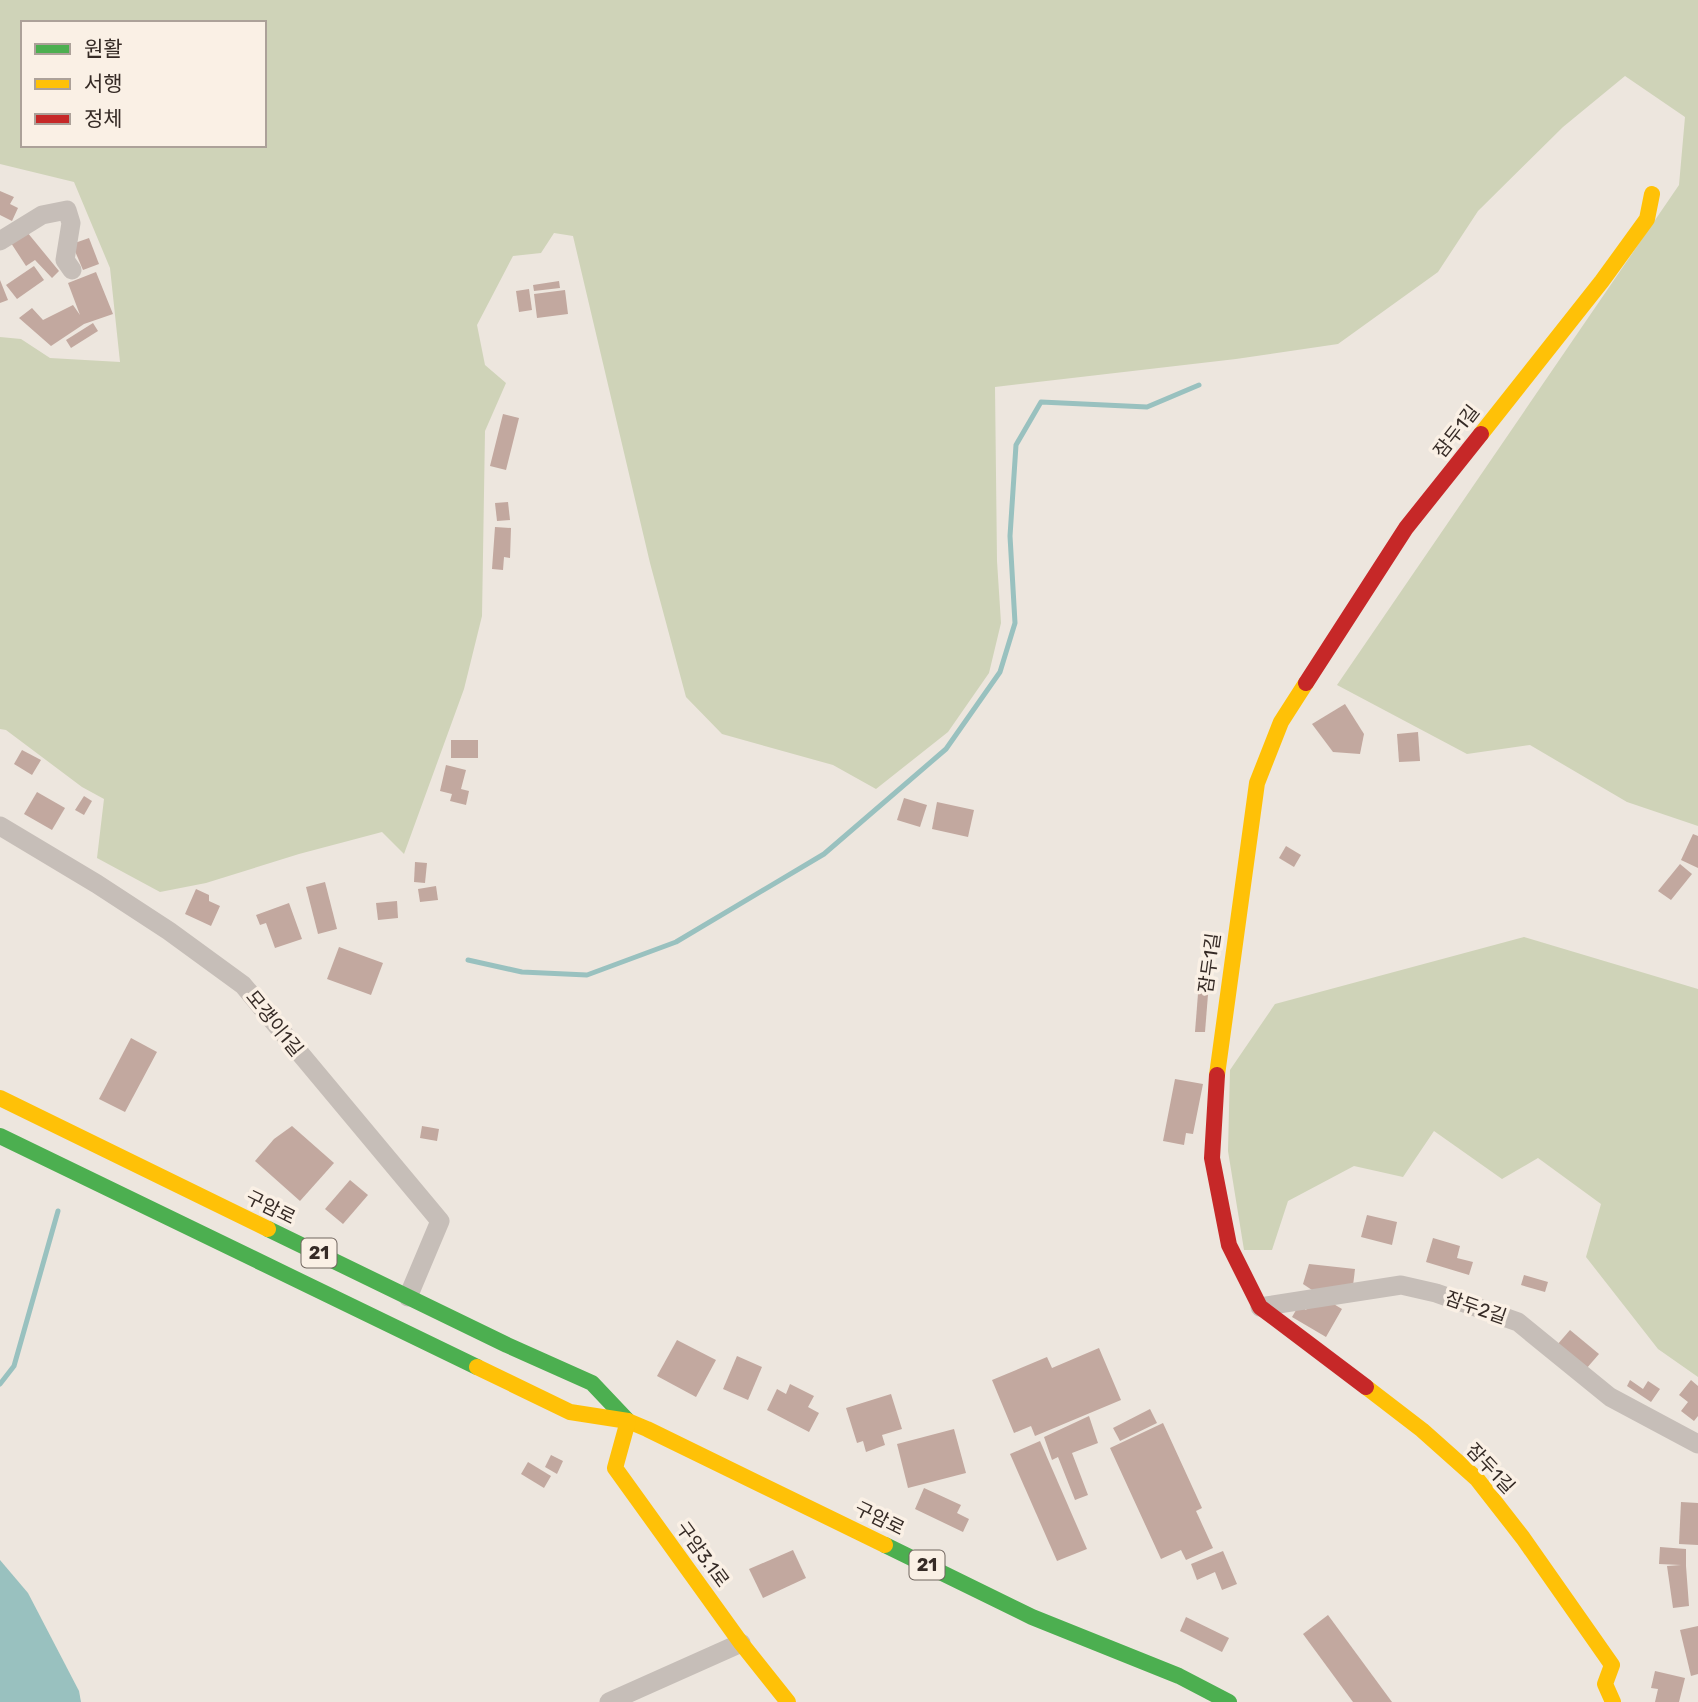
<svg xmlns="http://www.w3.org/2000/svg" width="1698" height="1702" viewBox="0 0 1698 1702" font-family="Rubik,'Noto Sans KR',sans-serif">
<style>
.green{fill:#cfd3b8;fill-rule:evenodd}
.water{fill:#99c1bf}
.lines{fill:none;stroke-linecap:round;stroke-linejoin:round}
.stream{stroke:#99c1bf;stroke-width:5}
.building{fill:#c2a89f}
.street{stroke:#c6beb8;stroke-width:19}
.fast{stroke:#4caf50;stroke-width:16}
.slow{stroke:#ffc107;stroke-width:16}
.jam{stroke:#c62828;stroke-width:16}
.labels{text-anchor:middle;stroke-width:7;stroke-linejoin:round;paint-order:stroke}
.shield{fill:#faf0e5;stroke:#71665f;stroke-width:2}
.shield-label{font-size:18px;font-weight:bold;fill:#362b26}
.street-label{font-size:19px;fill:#362b26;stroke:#faf0e5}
</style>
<rect width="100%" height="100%" fill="#ede6de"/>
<g class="green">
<path d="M0,0h1698v826l-71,-24 -97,-57 -63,9 -130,-69 342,-500 6,-68 -60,-41 -62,51 -85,84 -40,61 -100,72 -102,15 -241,28 2,174 4,62 -12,50 -41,59 -72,57 -43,-24 -111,-31 -36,-37 -36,-134 -77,-327 -19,-3 -13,20 -28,3 -36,69 8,40 21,18 -21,48 -3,185 -18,73 -60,165 -22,-22 -83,22 -93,29 -46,9 -63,-34 7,-59 -22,-12 -76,-57 -6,-1v-392l21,2 29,19 70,4 -10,-94 -36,-86 -74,-18zM23,23h241v122h-241z"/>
<path d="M1524,937l174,52v388l-40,-28 -72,-92 15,-53 -63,-46 -36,21 -68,-48 -31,46 -49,-11 -66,35 -16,49h-28l-16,-99 2,-81 45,-66z"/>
</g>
<path class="water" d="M0,1560l28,33 51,98 2,11h-81z"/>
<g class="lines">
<g class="stream">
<path d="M468,960l54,12 65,3 89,-33 148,-88 122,-105 54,-77 15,-49 -5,-87 6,-91 25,-43 106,5 52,-22"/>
<path d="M0,1384l14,-18 44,-155"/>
</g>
</g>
<g class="building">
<path d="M0,191l14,6 -4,7 8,4 -6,13 -12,-6z"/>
<path d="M27,232l32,39 -7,7 -17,-18 -9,6 -15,-23z"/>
<path d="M89,238l10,26 -16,6 -11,-26z"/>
<path d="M34,266l10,14 -27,19 -11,-14z"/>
<path d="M96,272l17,42 -29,10 -33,22 -32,-28 13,-10 11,12 30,-15 7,10 -12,-32z"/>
<path d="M0,280l8,20 -8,3z"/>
<path d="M559,281l1,7 -26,3 -1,-6z"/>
<path d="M529,289l3,21 -13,2 -3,-21z"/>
<path d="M565,290l3,24 -31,4 -3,-24z"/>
<path d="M93,323l5,8 -27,17 -5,-8z"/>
<path d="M503,414l16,4 -13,52 -16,-4z"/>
<path d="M508,502l2,18 -13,1 -2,-18z"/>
<path d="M495,527l16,1 -1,30 -6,-1 -1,13 -11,-1z"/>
<path d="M1345,704l19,30 -4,20 -27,-2 -21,-28z"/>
<path d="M1418,732l2,29 -21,1 -2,-28z"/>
<rect x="451" y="740" width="27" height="18"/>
<path d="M22,750l19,10 -9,15 -18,-11z"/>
<path d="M446,765l20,5 -5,19 8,2 -3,14 -16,-4 2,-7 -12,-3z"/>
<path d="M37,792l28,16 -13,22 -28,-16z"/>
<path d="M84,796l8,5 -8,14 -9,-5z"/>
<path d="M904,798l23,7 -7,22 -23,-7z"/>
<path d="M937,802l37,8 -6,27 -36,-8z"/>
<path d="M1693,834l5,2v32l-17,-8z"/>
<path d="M1286,846l15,9 -7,12 -15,-9z"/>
<path d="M415,862l12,1 -2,20 -11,-1z"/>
<path d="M1680,864l12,10 -21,26 -13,-9z"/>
<path d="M325,882l12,47 -19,5 -12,-47z"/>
<path d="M436,886l2,14 -18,2 -2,-13z"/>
<path d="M196,889l13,6v6l11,5 -9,20 -26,-12z"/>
<path d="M397,901l1,17 -20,2 -2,-17z"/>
<path d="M289,903l13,36 -27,9 -9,-25 -6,2 -4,-10z"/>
<path d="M339,947l44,16 -12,32 -44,-16z"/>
<path d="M1199,981l10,1 -4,50h-10z"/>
<path d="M131,1038l26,14 -32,60 -26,-13z"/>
<path d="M1175,1079l28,5 -10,50 -7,-1 -2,12 -21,-4z"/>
<path d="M292,1126l42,37 -34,38 -45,-40 19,-22z"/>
<path d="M422,1126l17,3 -2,12 -17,-3z"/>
<path d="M350,1180l18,15 -25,29 -18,-15z"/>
<path d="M1367,1215l30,7 -5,23 -31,-8z"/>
<path d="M1433,1238l27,8 -3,12 16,4 -4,13 -43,-13z"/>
<path d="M1309,1264l46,5 -2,17 -38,6 -12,-8z"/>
<path d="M1524,1275l24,7 -3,10 -24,-7z"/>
<path d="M1312,1300h15l15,9 -16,28 -34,-20 7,-12 7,5z"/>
<path d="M1570,1330l29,24 -13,15 -29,-24z"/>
<path d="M677,1340l39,20 -20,37 -39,-21z"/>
<path d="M1099,1348l22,52 -86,36 -4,-10 -17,7 -22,-53 55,-23 5,11z"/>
<path d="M737,1356l25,11 -14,33 -25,-11z"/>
<path d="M1630,1380l13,9 5,-8 12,8 -9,13 -24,-16z"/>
<path d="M1691,1380l7,6v30l-4,5 -13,-10 7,-9 -9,-7z"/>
<path d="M790,1384l24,12 -6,11 11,6 -10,19 -42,-22 10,-21 9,5z"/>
<path d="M891,1394l11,35 -20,6 3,10 -19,7 -3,-11 -6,2 -11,-35z"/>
<path d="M1150,1409l7,14 -37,18 -7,-13z"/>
<path d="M1089,1416l9,27 -26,10 16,42 -13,5 -17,-43 -6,3 -8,-23z"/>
<path d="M1163,1423l39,85 -6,3 17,37 -27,12 -5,-10 -20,9 -51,-111z"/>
<path d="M954,1429l12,44 -58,15 -11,-44z"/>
<path d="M1040,1441l47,108 -30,12 -47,-107z"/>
<path d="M551,1455l12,6 -6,13 -12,-7z"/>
<path d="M528,1462l23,14 -7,12 -23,-14z"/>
<path d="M924,1488l37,17 -4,8 12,6 -6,13 -48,-23z"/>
<path d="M1681,1502l17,1v42l-19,-1z"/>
<path d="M1660,1547l26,2v17l3,40 -16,2 -6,-42 14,-1 -22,-1z"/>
<path d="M793,1550l13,28 -43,20 -14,-29z"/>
<path d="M1223,1551l14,33 -15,6 -7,-18 -18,8 -6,-16z"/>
<path d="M1328,1615l64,87h-39l-50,-68z"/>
<path d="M1186,1617l43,21 -7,14 -42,-21z"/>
<path d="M1698,1626v48l-7,2 -11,-46z"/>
<path d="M1655,1671l30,7 -6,24h-24l3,-13 -7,-1z"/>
</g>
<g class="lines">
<g class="street">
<path d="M0,241l42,-26 25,-5 4,13 -6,37 7,10"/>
<path d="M0,826l97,58 72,47 74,54 197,236 -32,76"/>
<path d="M1260,1307l141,-22 35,8 82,29 92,75 88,47"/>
<path d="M609,1702l132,-59"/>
</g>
<g class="fast">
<path d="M0,1136l477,231"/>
<path d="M268,1229l239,116 85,38 36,38"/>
<path d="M885,1545l147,72 147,59 50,26"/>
</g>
<g class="slow">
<path d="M1481,434l121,-153 45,-62 5,-25"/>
<path d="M1217,1075l40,-292 24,-61 25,-39"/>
<path d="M0,1098l268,131"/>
<path d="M477,1367l93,45 58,9 19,8 238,116"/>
<path d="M1366,1387l56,43 55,49 46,59 89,127 -7,19 8,18"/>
<path d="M628,1421l-13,47 126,175 47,59"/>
</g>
<g class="jam">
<path d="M1306,683l100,-155 75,-94"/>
<path d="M1217,1075l-5,83 17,87 31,62 106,80"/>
</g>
</g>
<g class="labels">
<g class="shield">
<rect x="301.5" y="1238.5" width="35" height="29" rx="5"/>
<rect x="909.5" y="1550.5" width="35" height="29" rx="5"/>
</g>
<g class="shield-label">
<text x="319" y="1259">21</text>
<text x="927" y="1571">21</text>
</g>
<g class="street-label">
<text transform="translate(1456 431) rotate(-52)" y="7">잠두1길</text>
<text transform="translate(1209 963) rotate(-82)" y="7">잠두1길</text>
<text transform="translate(275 1023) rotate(51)" y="7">모갱이1길</text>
<text transform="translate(271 1207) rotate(26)" y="7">구암로</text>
<text transform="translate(1476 1307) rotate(19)" y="7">잠두2길</text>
<text transform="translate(1491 1468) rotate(47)" y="7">잠두1길</text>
<text transform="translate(880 1518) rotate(26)" y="7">구암로</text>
<text transform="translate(703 1554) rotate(54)" y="7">구암3.1로</text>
</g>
</g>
<rect x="21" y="21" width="245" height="126" fill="#faf0e5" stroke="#aca199" stroke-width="2"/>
<rect x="35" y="44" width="35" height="10" fill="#4caf50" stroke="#aca199" stroke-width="2"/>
<text x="84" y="56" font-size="21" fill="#362b26">원활</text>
<rect x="35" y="79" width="35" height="10" fill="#ffc107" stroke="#aca199" stroke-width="2"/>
<text x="84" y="91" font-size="21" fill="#362b26">서행</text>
<rect x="35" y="114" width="35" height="10" fill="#c62828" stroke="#aca199" stroke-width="2"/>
<text x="84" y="126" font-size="21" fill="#362b26">정체</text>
</svg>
